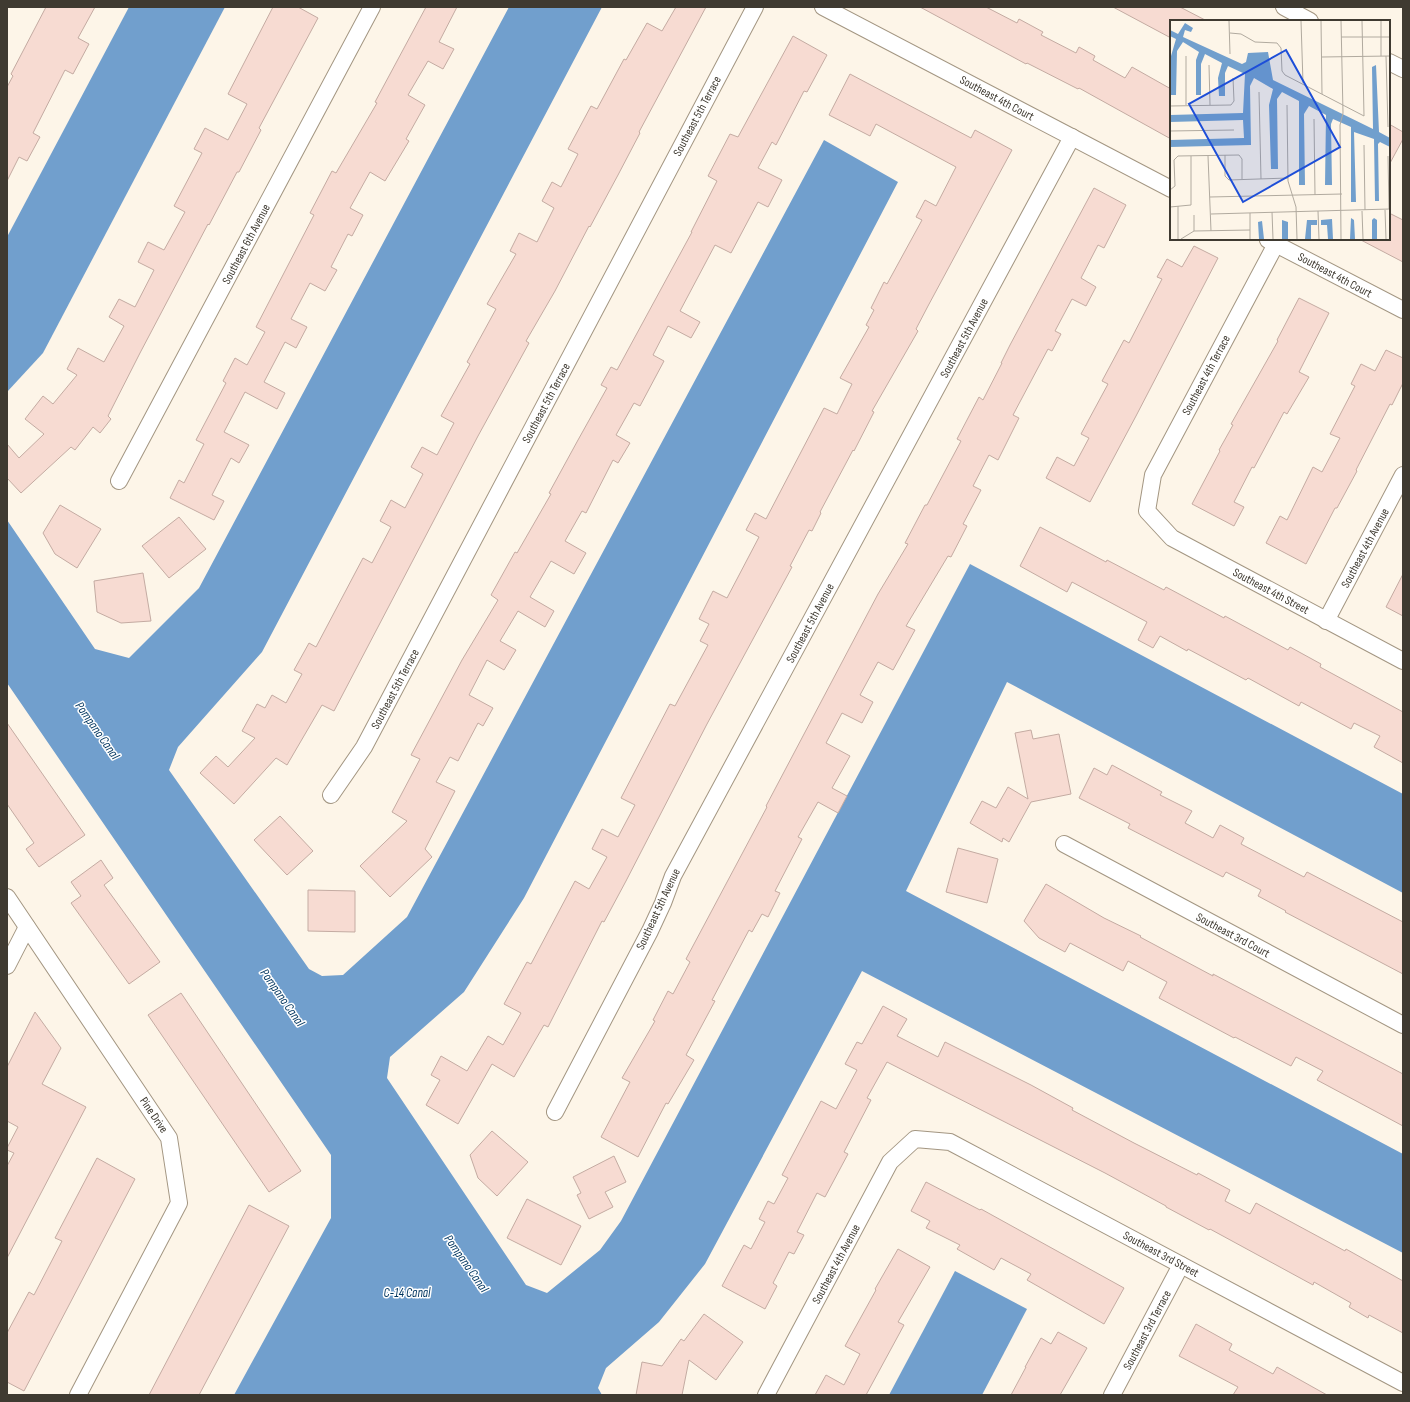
<svg xmlns="http://www.w3.org/2000/svg" width="1410" height="1402" viewBox="0 0 1410 1402" font-family="'Sofia Sans Condensed',sans-serif">
<style>
.water{fill:#719fcd}
.building{fill:#f7dbd2;stroke:#c4aba2}
.lines{fill:none;stroke-linecap:round;stroke-linejoin:round}
.minor-casing{stroke:#a39682;stroke-width:18}
.minor{stroke:#fff;stroke-width:16}
.labels{text-anchor:middle;stroke-width:3;stroke-linejoin:round;paint-order:stroke}
.street-label{font-size:12px;fill:#3f3a31;stroke:#fff}
.water-label{font-size:13px;font-style:italic;fill:#00355f;stroke:#fff}
.inset-road{fill:none;stroke:#b1aa9f;stroke-width:1}
.view{fill:#1d4ed8;fill-opacity:0.15;stroke:#1d4ed8;stroke-width:2}
.inset-edge{fill:none;stroke:#3f3a31;stroke-width:2}
</style>
<rect width="100%" height="100%" fill="#fdf5e8"/>
<g class="water">
<path d="M129,7h96l-182,346 -36,39v-155z"/>
<path d="M509,7h93l-340,645 -84,95 -9,23 140,199 13,7 21,-1 64,-58 417,-777 74,42 -374,716 -60,94 -74,65 -3,21 139,207 21,8 53,-43 21,-29 349,-657 433,230v99l-396,-211 -101,209 497,263v99l-541,-282 -157,293 -46,58 -53,46 -8,20 4,7h-368l97,-177v-63l-324,-472v-163l88,129 34,9 70,-70z"/>
<path d="M955,1271l72,38 -45,86h-93z"/>
</g>
<g class="building">
<path d="M46,7h49l-17,31 11,6 -16,30 -8,-4 -32,63 7,4 -13,24 -8,-4 -12,24v-94l6,-11 -2,-2z"/>
<path d="M273,7h25l20,11 -59,110 2,2 -22,42h-2l-28,53 -1,-1 -68,129 -32,63 3,3 -11,14 -7,-6 -18,23 -4,-3 -50,46 -14,-15v-34l12,14 25,-24 -19,-15 18,-23 10,8 24,-29 -10,-6 11,-21 26,14 20,-36 -15,-9 10,-18 16,8 19,-37 -16,-8 10,-20 16,8 21,-38 -11,-6 28,-53 -8,-4 11,-21 23,12 19,-36 -19,-10z"/>
<path d="M426,7h31l-18,35 15,7 -11,20 -15,-8 -20,34 17,10 -19,34 3,2 -24,40 -15,-9 -20,36 13,7 -11,21 -4,-2 -17,33 6,3 -12,21 -15,-8 -19,36 16,8 -11,21 -11,-6 -21,40 21,11 -8,16 -32,-17 -21,40 25,13 -10,18 -8,-5 -19,37 12,6 -10,19 -44,-22 9,-18 5,3 20,-39 -8,-4 30,-57 -3,-2 12,-23 12,7 18,-33 -9,-5 58,-112 -4,-2 22,-42 4,2 41,-70 -2,-1z"/>
<path d="M676,7h30l-67,125 1,1 -22,42 -28,52 -1,-1 -34,65 -29,50 3,2 -51,93 -144,275 -12,-6 -35,60 -11,-7 -42,46 -34,-31 16,-17 12,11 27,-29 -13,-7 15,-27 8,4 7,-13 14,8 16,-29 -8,-4 15,-27 7,4 47,-89 9,5 19,-36 -11,-6 11,-21 14,8 18,-34 -12,-7 11,-20 15,8 17,-32 -13,-7 29,-52 -3,-2 29,-53 -9,-5 29,-50 -6,-3 9,-18 18,9 17,-34 -12,-7 10,-19 9,5 17,-33 -10,-5 23,-43 6,3 27,-50 2,1 21,-37 15,8z"/>
<path d="M920,7h66l31,16 2,-4 24,13 -2,3 35,18 3,-6 16,9 -2,4 32,18 7,-11 39,22v50l-92,-51 -1,1 -51,-26 -1,1z"/>
<path d="M1113,7h67l27,14h-36v17z"/>
<path d="M793,36l34,19 -20,37 -3,-1 -28,54 -4,-3 -14,26 24,12 -14,27 -10,-5 -27,51 -16,-8 -35,66 20,11 -9,16 -23,-12 -15,29 11,6 -24,45 -6,-3 -18,32 14,8 -12,20 -5,-3 -27,53 -4,-2 -17,30 21,12 -12,21 -23,-13 -21,36 24,14 -9,16 -27,-16 -18,30 16,9 -12,20 -17,-10 -18,35 24,13 -10,18 -5,-3 -20,38 -8,-4 -14,25 19,9 -30,58 7,8 -42,40 -30,-31 47,-45 -15,-9 28,-53 -9,-4 51,-95 36,-60 -7,-5 24,-43 2,1 34,-59 -2,-1 29,-53 29,-52 -6,-3 10,-18 6,3 75,-138h-1l26,-51 -9,-5 22,-42 8,3z"/>
<path d="M850,74l121,64 4,-8 37,20 -84,156 -12,23 2,2 -46,80 2,1 -20,39 -1,-1 -33,62 1,1 -9,18 -3,-1 -19,36 2,1 -85,157 -81,157 -22,41 -2,-1 -54,106 -4,-2 -30,52 -22,-13 -34,60 -32,-19 14,-25 -9,-5 10,-19 26,15 21,-35 15,9 18,-32 -17,-9 23,-42 4,2 44,-83 14,8 18,-32 -15,-8 10,-20 16,8 17,-32 -14,-7 49,-94 5,2 33,-61 -8,-4 9,-17 -10,-5 14,-28 14,7 32,-61 -13,-7 9,-17 11,6 58,-111 13,6 15,-30 -12,-6 29,-51 -3,-2 8,-15 -3,-2 13,-26 3,2 35,-64 -6,-3 9,-17 11,6 20,-39 -80,-43 -6,12 -41,-21z"/>
<path d="M1389,124l14,8v7l-14,26z"/>
<path d="M1094,188l32,17 -22,43 -6,-3 -17,33 15,9 -10,19 -14,-7 -17,32 6,3 -9,17 -4,-2 -35,66 6,3 -21,42 -9,-5 -16,31 8,4 -18,34 4,2 -16,31 -3,-1 -42,70 9,4 -22,40 -15,-8 -18,33 13,7 -11,21 -20,-10 -16,30 24,13 -18,32 15,8 -9,17 -20,-11 -20,35 4,2 -27,52 5,2 -12,24 -6,-3 -10,18 -3,-2 -37,70 3,1 -29,54 8,5 -26,44 -2,-1 -28,54 -37,-20 29,-55 -8,-4 33,-57 -2,-1 15,-29 5,3 17,-32 -4,-3 81,-152 -1,-1 112,-212 30,-50 -3,-1 20,-38h2l34,-64 -4,-2 22,-42 4,3 19,-37h-1l9,-18z"/>
<path d="M1389,213l14,7v42l-44,-23h30z"/>
<path d="M1194,246l24,12 -82,158 -46,86 -44,-24 11,-21 17,9 15,-28 -8,-4 27,-50 -6,-3 22,-41 5,3 33,-64 -5,-2 10,-18 15,8z"/>
<path d="M1299,298l30,15 -30,59 10,5 -22,37 -3,-2 -30,56 -2,-1 -18,35 10,5 -10,19 -42,-22 28,-53 -1,-1 14,-25 -2,-1 47,-83 -1,-1z"/>
<path d="M1386,350l17,8v25l-11,22 -2,-1 -34,66 1,1 -20,37h-2l-29,56 -40,-21 14,-27 7,4 26,-53 9,5 18,-34 -10,-4 25,-48 -4,-2 10,-20 14,7z"/>
<path d="M60,505l41,24 -24,39 -22,-14 -12,-21z"/>
<path d="M179,517l27,32 -37,29 -27,-32z"/>
<path d="M1040,527l66,35 1,-2 57,30 2,-3 58,31 1,-2 63,34 2,-3 31,17 -1,3 83,45v51l-29,-16 6,-11 -26,-13 -3,6 -50,-27 -2,4 -51,-28 -2,2 -58,-31 -1,2 -27,-15 -7,12 -15,-8 9,-18 -75,-40 -5,10 -47,-26z"/>
<path d="M143,573l8,48 -30,2 -24,-11 -3,-31z"/>
<path d="M1403,574v42l-17,-9z"/>
<path d="M7,723l78,112 -46,32 -13,-18 8,-6 -27,-39z"/>
<path d="M1031,730l2,9 26,-5 12,60 -40,8 -22,40 -6,-4 -1,4 -32,-19 12,-22 14,7 12,-21 20,12 -13,-66z"/>
<path d="M1112,765l50,27 -2,3 32,16 -7,12 28,15 7,-13 24,13 -3,6 63,33 3,-5 96,50v52l-118,-62 1,-1 -28,-15 3,-6 -35,-18 -3,5 -95,-49 2,-4 -51,-26 15,-30 13,7z"/>
<path d="M280,816l33,35 -26,24 -33,-35z"/>
<path d="M958,848l40,11 -11,44 -41,-11z"/>
<path d="M101,860l12,18 -9,7 56,77 -31,22 -58,-81 10,-7 -10,-14z"/>
<path d="M1046,884l58,34 37,18 -1,1 73,39v-2l190,100v52l-86,-46 6,-9 -27,-14 -5,9 -56,-29 -1,1 -75,-40 8,-16 -39,-21 -5,10 -53,-28 -5,9 -26,-14 -15,-17z"/>
<path d="M308,890l47,1v41l-47,-1z"/>
<path d="M181,993l120,178 -32,21 -121,-177z"/>
<path d="M883,1006l24,13 -10,17 41,21 7,-15 86,43 42,23 -1,2 62,33 63,32 1,-2 32,17 -5,11 25,13 6,-11 89,48 1,-2 57,32v52l-34,-18 -1,3 -19,-11 2,-4 -37,-21 -1,3 -103,-56 -1,1 -43,-23v-1l-61,-33 -218,-111 -20,36 4,2 -27,52 4,2 -23,43 -8,-4 -20,39 7,3 -10,19 -5,-2 -16,31 4,3 -12,23 -43,-23 22,-41 7,4 14,-27 -6,-3 9,-18 6,3 14,-26 -6,-3 39,-74 15,8 21,-39 -12,-6 12,-22 5,2z"/>
<path d="M35,1012l26,36 -19,36 44,23 -79,151v-92l7,-13 -7,-3v-2l11,-21 -11,-6v-54z"/>
<path d="M492,1131l36,31 -31,34 -19,-18 -8,-23z"/>
<path d="M614,1156l12,26 -21,10 8,15 -24,12 -12,-24 4,-2 -8,-16z"/>
<path d="M97,1158l38,21 -111,212 -17,-9v-49l22,-41 5,3 28,-54 -7,-3z"/>
<path d="M926,1182l54,28 1,-1 143,79 -20,36 -77,-44 4,-6 -30,-16 -7,12 -37,-21 3,-4 -34,-17 4,-7 -19,-10z"/>
<path d="M527,1199l54,27 -20,39 -54,-27z"/>
<path d="M249,1205l40,21 -90,169h-50z"/>
<path d="M898,1249l32,18 -32,55 6,3 -38,70h-51l11,-20 18,10 16,-31 -15,-8 31,-56 -1,-1z"/>
<path d="M704,1314l39,28 -27,38 -27,-20 -7,35h-46l6,-33 20,4 19,-27 3,2z"/>
<path d="M1196,1324l36,20 -3,6 44,24 4,-7 50,28h-94l5,-8 -59,-31z"/>
<path d="M1058,1332l29,16 -27,47h-49l15,-28h-1l16,-29 10,6z"/>
</g>
<g class="lines">
<g class="minor-casing">
<g id="minor">
<path d="M823,7l348,182"/>
<path d="M1284,7l26,14"/>
<path d="M1389,62l14,7"/>
<path d="M1268,240l135,70"/>
<path d="M1276,244l-123,231 -6,36 25,27 231,123"/>
<path d="M119,481l253,-474"/>
<path d="M1326,621l77,-146"/>
<path d="M331,795l33,-48 391,-740"/>
<path d="M1064,844l339,181"/>
<path d="M7,897l162,241 10,65 -101,192"/>
<path d="M7,966l20,-39"/>
<path d="M555,1112l95,-181 13,-28 10,-27 399,-739"/>
<path d="M766,1395l124,-233 25,-23 35,3 453,241"/>
<path d="M1112,1395l69,-130"/>
</g>
</g>
<use href="#minor" class="minor"/>
</g>
<g class="labels">
<g class="street-label">
<text transform="translate(997 98) rotate(28)" y="4">Southeast 4th Court</text>
<text transform="translate(697 116) rotate(-62)" y="4">Southeast 5th Terrace</text>
<text transform="translate(246 244) rotate(-62)" y="4">Southeast 6th Avenue</text>
<text transform="translate(1335 275) rotate(28)" y="4">Southeast 4th Court</text>
<text transform="translate(964 338) rotate(-62)" y="4">Southeast 5th Avenue</text>
<text transform="translate(1206 375) rotate(-62)" y="4">Southeast 4th Terrace</text>
<text transform="translate(546 403) rotate(-62)" y="4">Southeast 5th Terrace</text>
<text transform="translate(1365 548) rotate(-62)" y="4">Southeast 4th Avenue</text>
<text transform="translate(1271 591) rotate(28)" y="4">Southeast 4th Street</text>
<text transform="translate(810 623) rotate(-62)" y="4">Southeast 5th Avenue</text>
<text transform="translate(395 689) rotate(-62)" y="4">Southeast 5th Terrace</text>
<text transform="translate(658 909) rotate(-65)" y="4">Southeast 5th Avenue</text>
<text transform="translate(1233 935) rotate(28)" y="4">Southeast 3rd Court</text>
<text transform="translate(154 1115) rotate(56)" y="4">Pine Drive</text>
<text transform="translate(1161 1254) rotate(28)" y="4">Southeast 3rd Street</text>
<text transform="translate(836 1264) rotate(-62)" y="4">Southeast 4th Avenue</text>
<text transform="translate(1147 1330) rotate(-62)" y="4">Southeast 3rd Terrace</text>
</g>
<g class="water-label">
<text transform="translate(98 730) rotate(55)" y="5">Pompano Canal</text>
<text transform="translate(283 997) rotate(55)" y="5">Pompano Canal</text>
<text transform="translate(467 1263) rotate(55)" y="5">Pompano Canal</text>
<text x="407" y="1297">C-14 Canal</text>
</g>
</g>
<g transform="translate(1170 20)">
<rect width="220" height="220" fill="#fdf5e8"/>
<path d="M15,3l8,5 -2,4 -6,-2 -2,7 59,27 4,-2 2,-9 20,-1 5,28 100,49 -1,-62 4,-2 3,67 11,6v9l-10,-5 -2,2 1,57h-4l-1,-62 -20,-7 2,70h-5v-75l-18,-8 -2,5 1,61h-7l1,-70 -17,-9 -5,8 1,71h-6v-84l-17,-9 -5,7 1,70h-7l-2,-64 4,-16 -19,-11 -4,8 1,59 -81,2v-7l74,-2 -1,-18 -73,2v-7l73,-2 2,-39 -17,-8 -3,7v23h-6l-1,-18 4,-15 -17,-9 -4,10v31h-5v-35l3,-8 -16,-10 -6,9 -1,44h-5v-39l5,-17 -6,-3v-6l8,4zM181,198l3,2 1,19h-5zM204,198l3,2v19h-5v-19zM162,199l1,20h-5l-1,-14h-6v-5zM112,200l6,2v17h-6zM137,200h10v5h-6v14h-6zM92,201l2,18h-5l-1,-17z" fill="#719fcd"/>
<path class="inset-road" d="M59,1l1,33M131,1l2,62M151,1l1,73M171,1l2,92 -3,12 1,114M211,1v35M60,13l11,1 14,8 22,1 4,5 1,23 3,4 79,41 -2,-95M171,17h49M16,36v49M216,36l2,71M152,37l68,-1M39,45l1,40M89,72l2,87M117,85l1,76 8,26 1,32M0,86l61,-1 3,-4 -1,-23M144,99l1,76M0,111l64,-1M194,125l1,65M55,135v21l4,4 59,-2M38,136l3,75M218,136l1,53M0,170l5,-4 -1,-26 4,-4 61,-1 3,4v20M40,177l132,-3M8,186v33M0,187l21,-2v-49M215,190l1,29M148,191l1,28M192,191l1,28M102,192l1,27M80,193v26M41,194l179,-5M24,195v16M11,219l13,-8 56,-1"/>
<path class="view" d="M116,30l54,97 -97,55 -54,-98z"/>
<rect width="220" height="220" class="inset-edge"/>
</g>
<rect width="1410" height="1402" fill="none" stroke="#3f3a31" stroke-width="16"/>
</svg>
